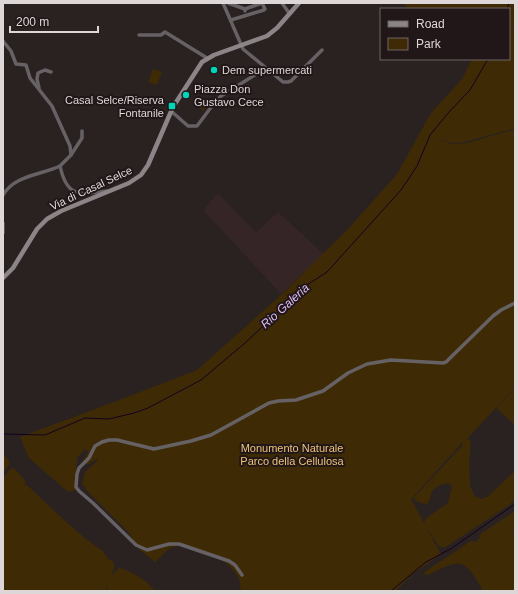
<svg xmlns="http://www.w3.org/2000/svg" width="518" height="594" viewBox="0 0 518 594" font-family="Helvetica,sans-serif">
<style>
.built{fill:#362526}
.green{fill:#3e2b05;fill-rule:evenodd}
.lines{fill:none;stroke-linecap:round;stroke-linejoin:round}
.stream{stroke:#140020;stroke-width:1}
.street{stroke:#666164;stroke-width:3.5}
.secondary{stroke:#8c8588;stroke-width:4.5}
.poi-dot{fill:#00d5b7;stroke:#211718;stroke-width:1.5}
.labels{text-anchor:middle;stroke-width:4;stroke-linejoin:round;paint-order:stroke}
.poi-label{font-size:11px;fill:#ded7d8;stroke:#211718;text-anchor:start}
.street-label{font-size:11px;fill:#ded7d8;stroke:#211718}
.park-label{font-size:11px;fill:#ecc277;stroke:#211718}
.water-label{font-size:12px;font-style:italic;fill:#e0bef7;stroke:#211718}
</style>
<rect width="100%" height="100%" fill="#2a2121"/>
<path class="built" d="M218,193l38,39 22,-20 46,42 -43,40 -78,-84z"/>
<g class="green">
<path d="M402,3h113v27l-6,1v-22h-100z"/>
<path d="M509,31h6v97l-50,14 -13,1 -19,-6 19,7 15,-1 48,-14v258l-49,53 3,-1 2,4 -2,18 1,25 5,10 6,3 6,-2 28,-26v28l-7,7 -64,42 -5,-2 -12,-17 14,25 -28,20 -18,17h-154l-2,-13 -11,-14 -13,-7 -34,-12 -11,3 -15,14 -15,-12 -12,-18 -38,-38 -8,-10 3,-12 9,-8 5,-7 -12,8 -4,-5 6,-8 -4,-3 -8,9 -2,32 -7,2 -39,-34 -9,-21 94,-35 83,-32 86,-77 65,-64 49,-55 34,-61 31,-34 10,-20h37zM463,442l-1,4 -48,51v2l6,4 7,1 3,-5 2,-8c6,-5 13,-11 20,-5l-4,17 -22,15 -2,5 -13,-24z"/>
<path d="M153,69l9,3 -5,13 -9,-3z"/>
<path d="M197,100l10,6 -4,5 -9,-8z"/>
<path d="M515,388v37l-19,-17z"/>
<path d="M3,455l5,4 2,5 -7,9z"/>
<path d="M13,468l4,3 9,11 -2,4 3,-1 2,2 35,33 23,20 16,11 5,8 5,2c3,6 0,10 -2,15l8,-8c7,1 10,4 15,6 11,6 13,8 21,17h-49l4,-12 -5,12h-102v-113l6,-8z"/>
<path d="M515,511v18l-7,6 7,-5v61h-32c-19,-34 -22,-32 -55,-16h-2l-3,-2 48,-32 7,1 -1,-3h3l-1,-4z"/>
</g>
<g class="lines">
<g class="stream">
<path d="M507,9l2,-6"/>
<path d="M3,434l42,1 40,-17 24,1 25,-6 14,-5 53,-28 44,-37 62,-58 20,-13 74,-82 16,-24 13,-31 19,-23 21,-22 18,-31"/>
<path d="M391,591l35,-29 26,-14 63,-44"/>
</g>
<g class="street">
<path d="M223,3l20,46 40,33h5l3,-1 31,-31"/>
<path d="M228,3l17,6v2"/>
<path d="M282,3l7,10"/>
<path d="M231,20l33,-10 1,-1 -3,-6 -17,6"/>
<path d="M139,35h22l4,-3 42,26"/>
<path d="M3,41l8,10 5,13 10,1 4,13 22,28 18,40 1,9 -11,11c7,32 19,28 47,25"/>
<path d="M39,88l-2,-9 1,-6 7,-3 6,2"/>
<path d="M171,111l17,15h9l18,-24 6,-6 45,-28"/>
<path d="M71,155l11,-17v-7"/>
<path d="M3,195c12,-20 38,-20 57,-29"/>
<path d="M3,223v10"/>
<path d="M242,575l-7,-10 -6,-4 -50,-17h-10l-22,6 -11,-5 -43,-42 -14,-12 -3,-4 1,-13 2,-6 10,-10 6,-12 7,-4 7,-2h8l37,9 37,-8 20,-6 58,-32 9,-2 18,-1 27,-9 25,-18 19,-9 24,-4 52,3 3,-1 47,-46 8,-6 14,-7"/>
</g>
<path class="secondary" d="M3,278l10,-10 24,-39 10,-10 14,-8 68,-28 12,-8 7,-10 25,-58 29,-45 12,-7 53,-19 10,-8 22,-25"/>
</g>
<g class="poi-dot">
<circle cx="214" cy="70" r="4"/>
<circle cx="186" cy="95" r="4"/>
<rect x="168" y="102" width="8" height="8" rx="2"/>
</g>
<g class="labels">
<g class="poi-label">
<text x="222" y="74">Dem supermercati</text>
<text x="194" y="93">Piazza Don<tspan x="194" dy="13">Gustavo Cece</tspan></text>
<text x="164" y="104" text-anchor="end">Casal Selce/Riserva<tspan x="164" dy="13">Fontanile</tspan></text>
</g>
<g class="street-label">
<text transform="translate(91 188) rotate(-25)" y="4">Via di Casal Selce</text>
</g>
<g class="park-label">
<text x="292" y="452">Monumento Naturale<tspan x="292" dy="13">Parco della Cellulosa</tspan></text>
</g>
<g class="water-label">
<text transform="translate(285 306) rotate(-42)" y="4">Rio Galeria</text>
</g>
</g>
<rect width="518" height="594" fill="none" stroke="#ded7d8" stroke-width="8"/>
<rect x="380" y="8" width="130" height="52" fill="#211718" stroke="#6d6465"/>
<rect x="388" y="21" width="20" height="6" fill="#8c8588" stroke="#6d6465"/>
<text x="416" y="28" font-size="12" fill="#ded7d8">Road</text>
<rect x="388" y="38" width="20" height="12" fill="#3e2b05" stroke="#6d6465"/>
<text x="416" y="48" font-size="12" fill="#ded7d8">Park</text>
<path d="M10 26v6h88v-6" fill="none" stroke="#ded7d8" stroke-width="2"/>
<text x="16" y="26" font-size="12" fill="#ded7d8" stroke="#211718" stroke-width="3" paint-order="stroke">200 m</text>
</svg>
